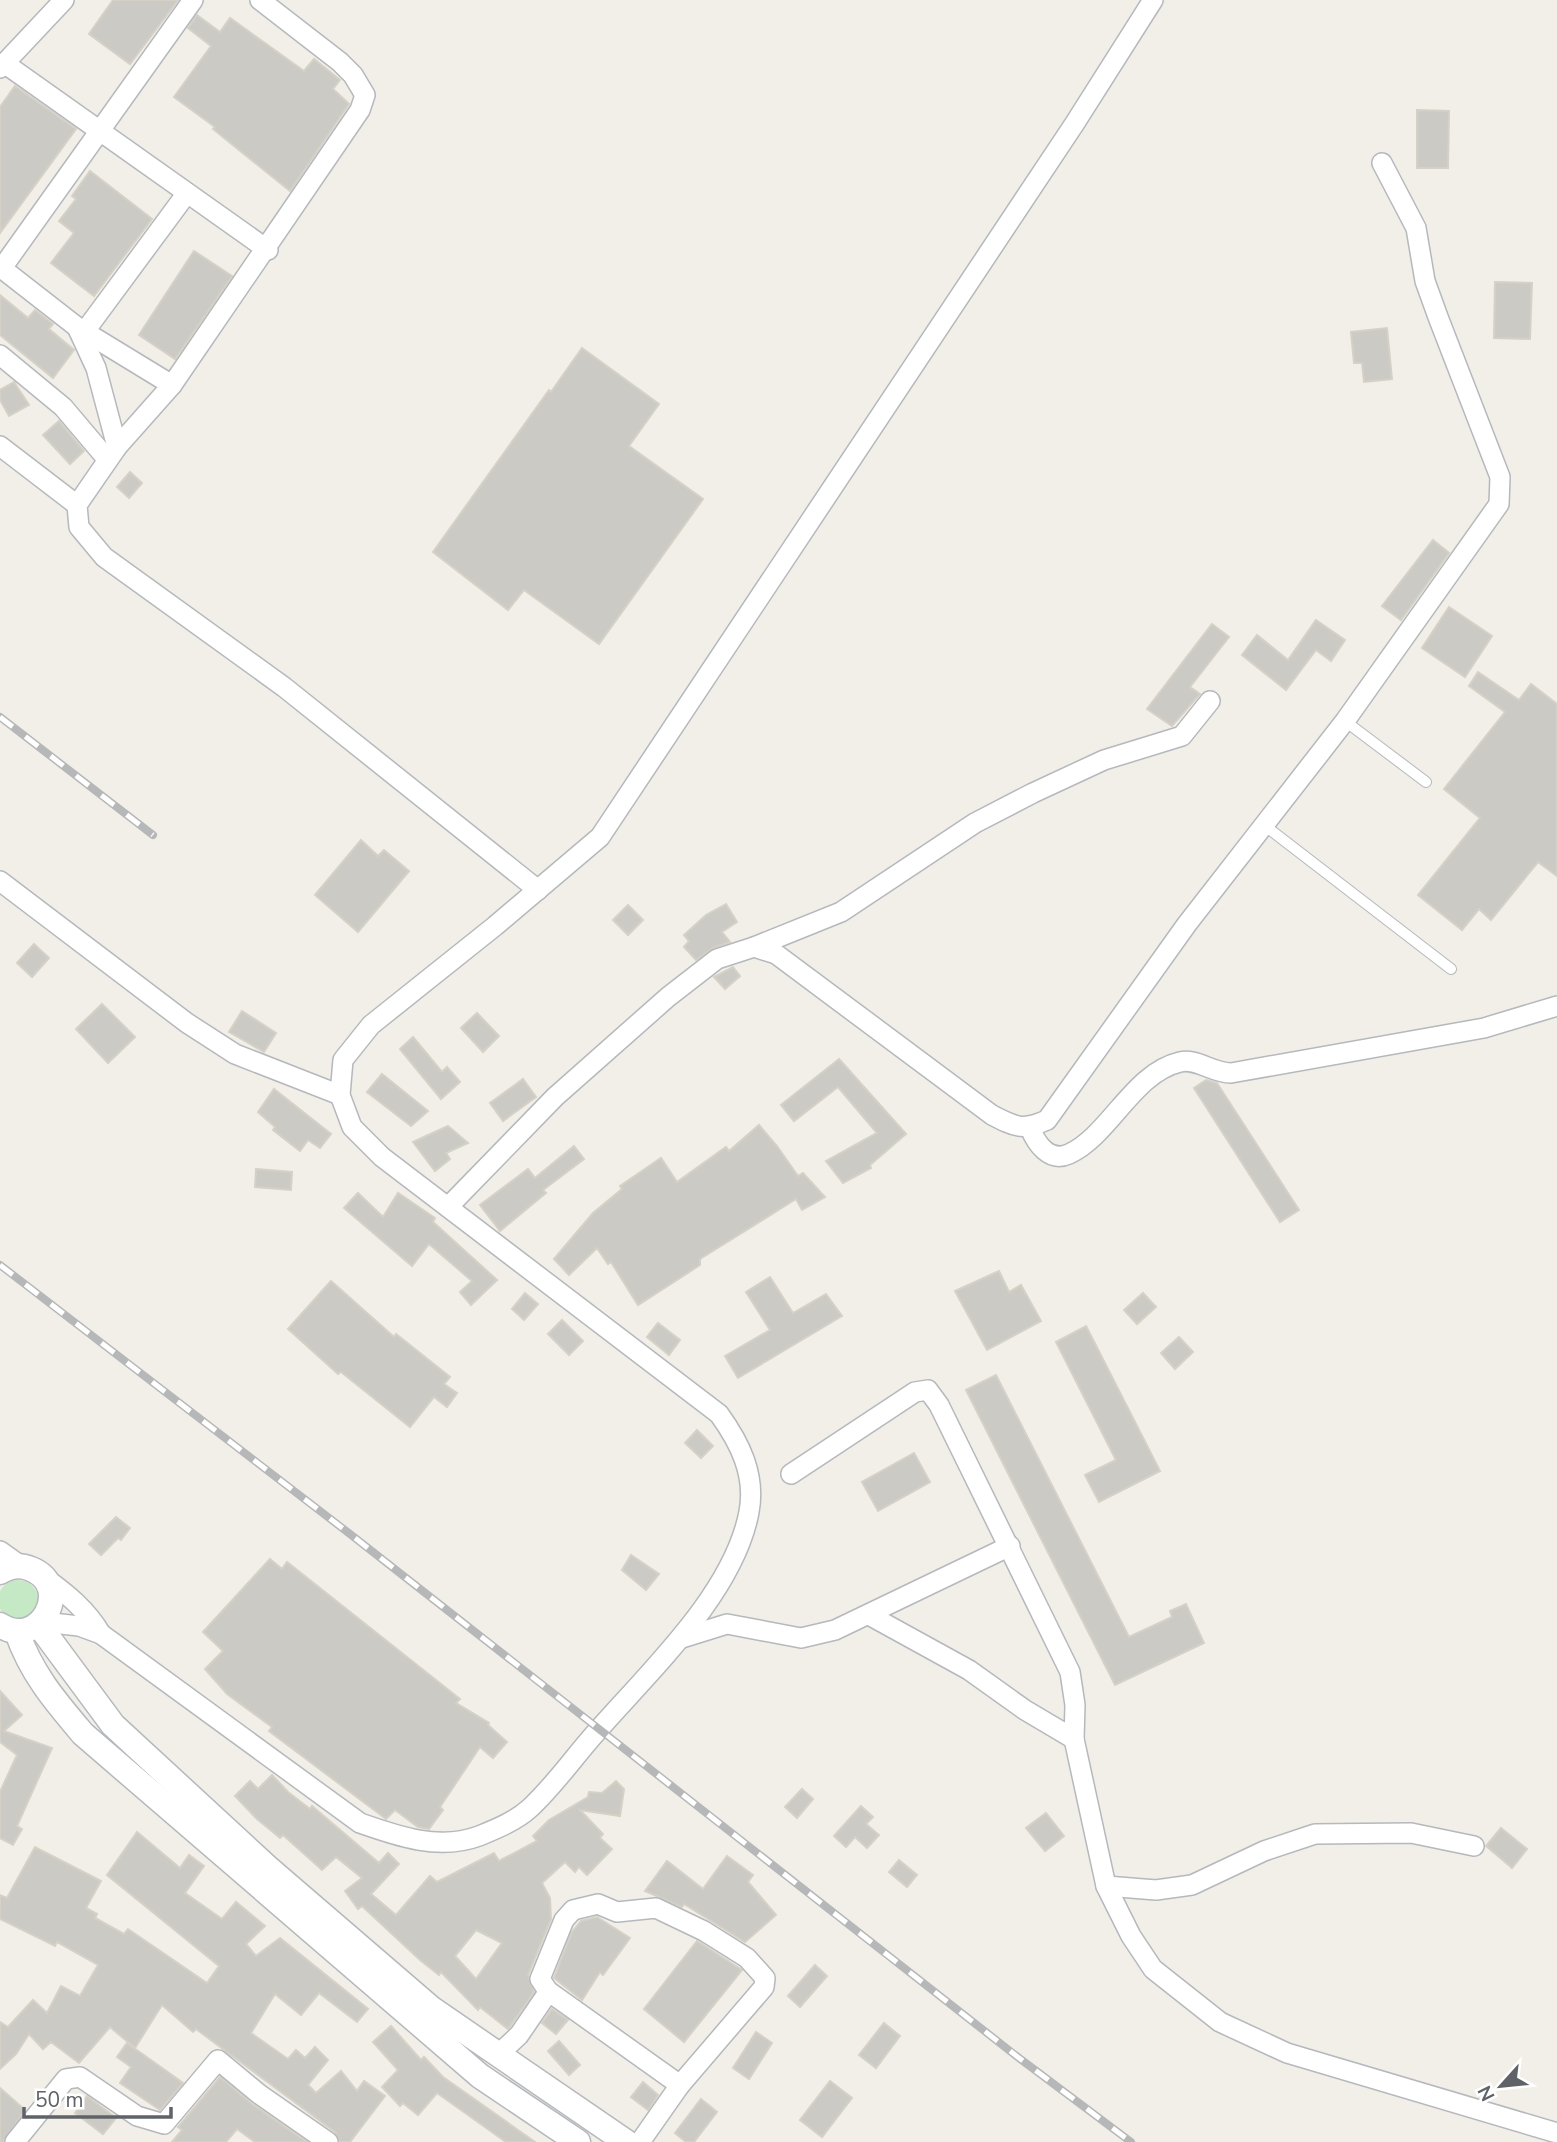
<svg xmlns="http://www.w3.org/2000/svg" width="1557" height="2142" viewBox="0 0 1557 2142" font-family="'Nunito Sans',sans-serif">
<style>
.green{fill:#c5e8c5}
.building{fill:#cccac5;stroke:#d6d1c6;stroke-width:2;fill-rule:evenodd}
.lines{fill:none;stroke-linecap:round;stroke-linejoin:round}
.service-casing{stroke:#b5b8bc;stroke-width:12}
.minor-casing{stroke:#b5b8bc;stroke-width:22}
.tertiary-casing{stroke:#b5b8bc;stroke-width:27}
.service{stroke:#fff;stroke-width:10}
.minor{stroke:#fff;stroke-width:19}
.tertiary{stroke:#fff;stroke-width:24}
.rail-casing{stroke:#b6b7b8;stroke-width:8}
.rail{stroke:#fff;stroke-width:5;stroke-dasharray:16;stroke-linecap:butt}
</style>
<rect width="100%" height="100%" fill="#f1efe8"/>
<circle class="green" cx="18" cy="1600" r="20"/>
<g class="building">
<path d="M113,0h65l-48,64 -41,-30z"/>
<path d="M197,15l23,17 10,-14 74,53 10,-12 26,21 -7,9 16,15 -59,87 -77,-62 2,-2 -41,-30 37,-51 -23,-18z"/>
<path d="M15,86l61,43 -76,104v-126z"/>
<path d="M1417,110l32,1 -1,57h-31z"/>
<path d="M90,171l62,48 -58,77 -43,-33 23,-30 -15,-12 17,-22 -4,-3z"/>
<path d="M194,251l38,25 -57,83 -36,-24z"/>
<path d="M1495,282l37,1 -2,56 -36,-1z"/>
<path d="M0,295l28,23 7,-8 18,14 -4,5 25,21 -21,28 -53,-43z"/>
<path d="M1387,328l5,51 -28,3 -2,-19h-8l-3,-31z"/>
<path d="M582,348l77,56 -30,42 74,53 -104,145 -75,-54 -16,20 -75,-58 116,-162 2,2z"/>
<path d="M14,382l15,23 -20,11 -9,-16v-10z"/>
<path d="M59,421l25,30 -14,13 -27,-29z"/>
<path d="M130,472l12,11 -13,15 -12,-11z"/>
<path d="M1433,540l16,13 -48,67 -19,-14z"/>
<path d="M1449,607l43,29 -27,41 -43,-29z"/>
<path d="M1316,620l29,20 -14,21 -15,-11 -30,40 -44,-35 15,-20 31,25z"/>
<path d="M1212,624l17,13 -39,50 10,7 -28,32 -25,-17z"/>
<path d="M1478,672l41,28 12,-16 26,20v172l-19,-14 -47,58 -12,-11 -17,21 -44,-35 62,-77 -36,-29 61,-77 -36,-26z"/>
<path d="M361,840l17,16 6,-6 25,21 -51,61 -43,-37z"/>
<path d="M726,904l11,18 -15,10 8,10 -17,6 -17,12 -12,-13 5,-6 -5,-6 22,-20z"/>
<path d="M628,905l15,15 -15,15 -15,-15z"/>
<path d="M34,944l15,14 -17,19 -15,-14z"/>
<path d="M733,967l7,9 -15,13 -11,-12z"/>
<path d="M102,1004l33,33 -27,26 -32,-34z"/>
<path d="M242,1011l34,22 -12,19 -35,-20z"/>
<path d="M477,1013l22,23 -16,16 -22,-24z"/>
<path d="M413,1037l29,35 5,-5 13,15 -19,17 -41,-50z"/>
<path d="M839,1059l67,75 -36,31 1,3 -28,15 -17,-22 51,-28 -39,-46 -44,34 -13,-16z"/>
<path d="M382,1074l46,37 -17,15 -44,-34z"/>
<path d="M523,1079l13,18 -33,24 -13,-18z"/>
<path d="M1206,1080l11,3 82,127 -19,12 -86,-134z"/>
<path d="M274,1089l57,45 -11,14 -12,-8 -8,11 -27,-21 2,-3 -17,-15z"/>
<path d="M759,1125l18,21 21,30 5,-3 22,24 -23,13 -6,-11 -96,60v6l-62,40 -27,-43 -3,2 -11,-16 -28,27 -15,-16 39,-46 29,-24 -2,-3 41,-28 16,24 49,-35 3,4z"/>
<path d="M448,1126l20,17 -22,10 4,6 -15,12 -22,-29z"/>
<path d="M574,1146l10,13 -41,31 3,3 -46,38 -20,-26 48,-36 7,9z"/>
<path d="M256,1169l36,3 -1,18 -36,-3z"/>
<path d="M358,1193l25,24 15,-24 37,25 -2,4 64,58 -26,25 -11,-13 12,-11 -43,-37 -17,22 -68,-58z"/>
<path d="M999,1271l10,21 12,-7 20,36 -54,29 -32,-59z"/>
<path d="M770,1277l23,36 33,-19 16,22 -104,62 -13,-22 45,-26 -24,-38z"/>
<path d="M331,1281l63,56 2,-3 54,43 -6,7 13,9 -10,14 -13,-10 -24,30 -69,-55 -3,2 -50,-45z"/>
<path d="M525,1293l13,11 -14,16 -12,-11z"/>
<path d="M1143,1293l13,14 -19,17 -13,-14z"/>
<path d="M562,1320l21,21 -14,14 -21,-21z"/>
<path d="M658,1323l22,17 -11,15 -22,-18z"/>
<path d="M1086,1326l74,145 -61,31 -14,-27 31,-15 -60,-118z"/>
<path d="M1179,1337l14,15 -18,17 -14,-16z"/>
<path d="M996,1375l133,262 43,-20 -2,-6 16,-7 18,39 -89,42 -149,-295z"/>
<path d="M697,1430l16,16 -12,12 -16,-15z"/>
<path d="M914,1453l16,29 -52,29 -16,-29z"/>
<path d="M116,1517l14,11 -9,12 -3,-2 -17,17 -12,-11z"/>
<path d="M631,1555l28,19 -13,16 -24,-20z"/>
<path d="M270,1559l12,10 5,-7 173,137 -4,4 33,20 -1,2 19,17 -14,16 -13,-11 -40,60 3,3 -14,19 -11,-2 -23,-17 -9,9 -117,-88 3,-4 -45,-33 -22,-25 18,-18 -20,-19z"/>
<path d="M0,1691l22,24 -18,16 48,17 -35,78 5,3 -9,16 -13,-7v-46l17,-37 -17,-13z"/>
<path d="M272,1775l16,17 22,17 2,-3 67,57 9,-10 11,11 -28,30 25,21 34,-39 7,6 57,-29 5,8 38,-20 -4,-5 16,-16 39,-23 1,-5 13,1 14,-12 8,8 -4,27 -40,-6 23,24 -3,4 12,11 -25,26 -8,-8 -4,5 -10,-10 -23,21 8,15 1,21 -23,56 6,17 -26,37 -28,-22 -2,3 -37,-38 -2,3 -19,-15 -58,-54 -4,3 -13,-18 17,-13 -26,-21 -14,13 -39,-35 -3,3 -23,-19 -22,-23 15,-15 8,8zM476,1930l26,13 -26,36 -21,-23z"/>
<path d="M802,1789l11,10 -16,19 -12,-11z"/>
<path d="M861,1806l12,11 -7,7 13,11 -12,13 -12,-11 -9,10 -12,-11z"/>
<path d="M1046,1813l18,23 -19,15 -19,-23z"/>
<path d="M1501,1828l26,21 -15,19 -26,-22z"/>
<path d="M137,1832l43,36 9,-13 15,11 -19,27 37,26 14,-17 29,24 -19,18 10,12 24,-18 88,71 -11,13 -38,-29 -18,22 -26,-21 -24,39 37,26 8,-9 9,8 10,-11 13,13 -20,25 8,8 25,-22 16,20 7,-10 21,15 -35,46h-10l-5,-10 -139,-103 -3,3 -31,-27 -27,43 -25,-21 -31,36 -28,-21 -8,7 -14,-15 -13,20 -16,15v-47l8,5 25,-27 14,13 14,-27 19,10 18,-31 -41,-23 -2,4 -55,-27v-24l7,3 28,-51 66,34 -15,27 11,6 -2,4 29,16 4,-5 79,54 12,-17 -112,-91z"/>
<path d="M727,1856l26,19 -5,7 28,33 -31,27 -61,-38 -2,3 -37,-16 22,-30 36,28z"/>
<path d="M899,1860l18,15 -10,12 -18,-15z"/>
<path d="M597,1917l33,21 -27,37 -3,-3 -18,28 -28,-22 18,-46 9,-11z"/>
<path d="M697,1941l45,29 -58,72 -40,-33z"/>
<path d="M815,1965l12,11 -27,31 -12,-11z"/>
<path d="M552,2009l16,11 -12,14 -14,-11z"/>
<path d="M884,2023l16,13 -24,32 -17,-13z"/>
<path d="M391,2026l30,34 3,-3 19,20 92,65h-29l-69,-49 -19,22 -15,-12 -3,3 -18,-19 16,-17 -25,-28z"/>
<path d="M756,2032l16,11 -23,36 -16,-11z"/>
<path d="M559,2041l21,24 -11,10 -21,-24z"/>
<path d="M127,2043l56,40 -23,27 -40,-27 11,-16 -14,-10z"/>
<path d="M220,2077l32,27 55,38h-52l-18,-13 -11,13h-54l10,-12 -4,-3z"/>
<path d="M830,2081l22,17 -30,39 -22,-17z"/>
<path d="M643,2082l15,13 -10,15 -17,-13z"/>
<path d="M0,2088l25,22 -22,32h-3z"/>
<path d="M87,2096l29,22 -13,16 -28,-21z"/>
<path d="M701,2099l16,13 -23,30h-8l-11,-9z"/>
</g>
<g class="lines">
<g class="service-casing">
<g id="service">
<path d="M1345,721l81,61"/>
<path d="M1264,825l187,144"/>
</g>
</g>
<g class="minor-casing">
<g id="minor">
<path d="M260,0l80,62 13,13 12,20 -5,15 -188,275 -55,62 -40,58 2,22 25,30 180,130 254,203"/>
<path d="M4,63l264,187"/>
<path d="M0,68l64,-68"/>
<path d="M0,267l77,60 95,58"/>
<path d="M2,268l191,-268"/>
<path d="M77,327l19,41 21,79"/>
<path d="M85,331l102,-138"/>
<path d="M0,355l63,52 44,52"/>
<path d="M0,446l77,59"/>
<path d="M0,881l187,142 48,31 105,41"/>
<path d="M754,947l87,-35 134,-89 58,-30 71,-33 78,-24 28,-35"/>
<path d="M1030,1128c6,15 19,35 39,26 41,-19 64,-81 111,-92 17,-4 32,11 51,11l253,-45 73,-22"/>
<path d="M448,1207l107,-110 113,-100 49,-38 37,-12 22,7 216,161c23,12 31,16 55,5l140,-196 158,-203 154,-217 1,-27 -62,-160 -13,-36 -9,-53 -34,-65"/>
<path d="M791,1474l124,-82 13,-2 11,15 131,267 5,33 -1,34 32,147 25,50 22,33 67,53 67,31 270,80"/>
<path d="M0,1551l21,15"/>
<path d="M45,1578c22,16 42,32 56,56"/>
<path d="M869,1615l100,55 56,40 49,29"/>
<path d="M43,1622l36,4 22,8 259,189c37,13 79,28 119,13 17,-7 37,-15 51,-28 26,-24 46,-54 70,-80 52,-59 134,-136 149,-216 7,-37 -9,-69 -30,-98l-337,-257 -30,-30 -12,-32 3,-35 28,-35 124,-99 105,-89 475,-714 78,-123"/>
<path d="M682,1638l45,-14 74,14 34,-8 175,-84"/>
<path d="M1106,1886l50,4 36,-5 72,-34 51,-17 96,-1 63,13"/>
<path d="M548,1991l132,94"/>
<path d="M499,2054l20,-19 26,-38 3,-6 -8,-12 24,-59 9,-10 25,-6 19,8 39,-4 48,23 43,27 18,20 -1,9 -84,98 -40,57"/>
<path d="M15,2142l51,-63 14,-2 57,39 27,8 54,-64 41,34 69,48"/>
</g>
</g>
<g class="tertiary-casing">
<g id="tertiary">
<path d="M0,1572c10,-6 20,-8 31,-3 43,17 9,82 -31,56"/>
<path d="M39,1625l74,100 154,142 165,142 194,133"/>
<path d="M17,1632c14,41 38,69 66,102l397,342 98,66"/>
</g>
</g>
<use href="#service" class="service"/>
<use href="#minor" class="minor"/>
<use href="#tertiary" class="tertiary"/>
<g class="rail-casing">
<g id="rail">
<path d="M0,717l153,118"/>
<path d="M0,1265l350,269 669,524 112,84"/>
</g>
</g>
<use href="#rail" class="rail"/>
</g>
<g transform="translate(1501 2086) rotate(243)" stroke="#ffffff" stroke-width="5" paint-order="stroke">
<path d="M0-5L12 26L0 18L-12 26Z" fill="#5f6368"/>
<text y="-10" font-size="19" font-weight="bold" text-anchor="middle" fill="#5f6368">N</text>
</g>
<path d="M24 2107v10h147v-10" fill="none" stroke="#5f6368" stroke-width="3.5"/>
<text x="35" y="2107" font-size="21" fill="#5f6368" stroke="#ffffff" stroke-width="5" paint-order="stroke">50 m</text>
</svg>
